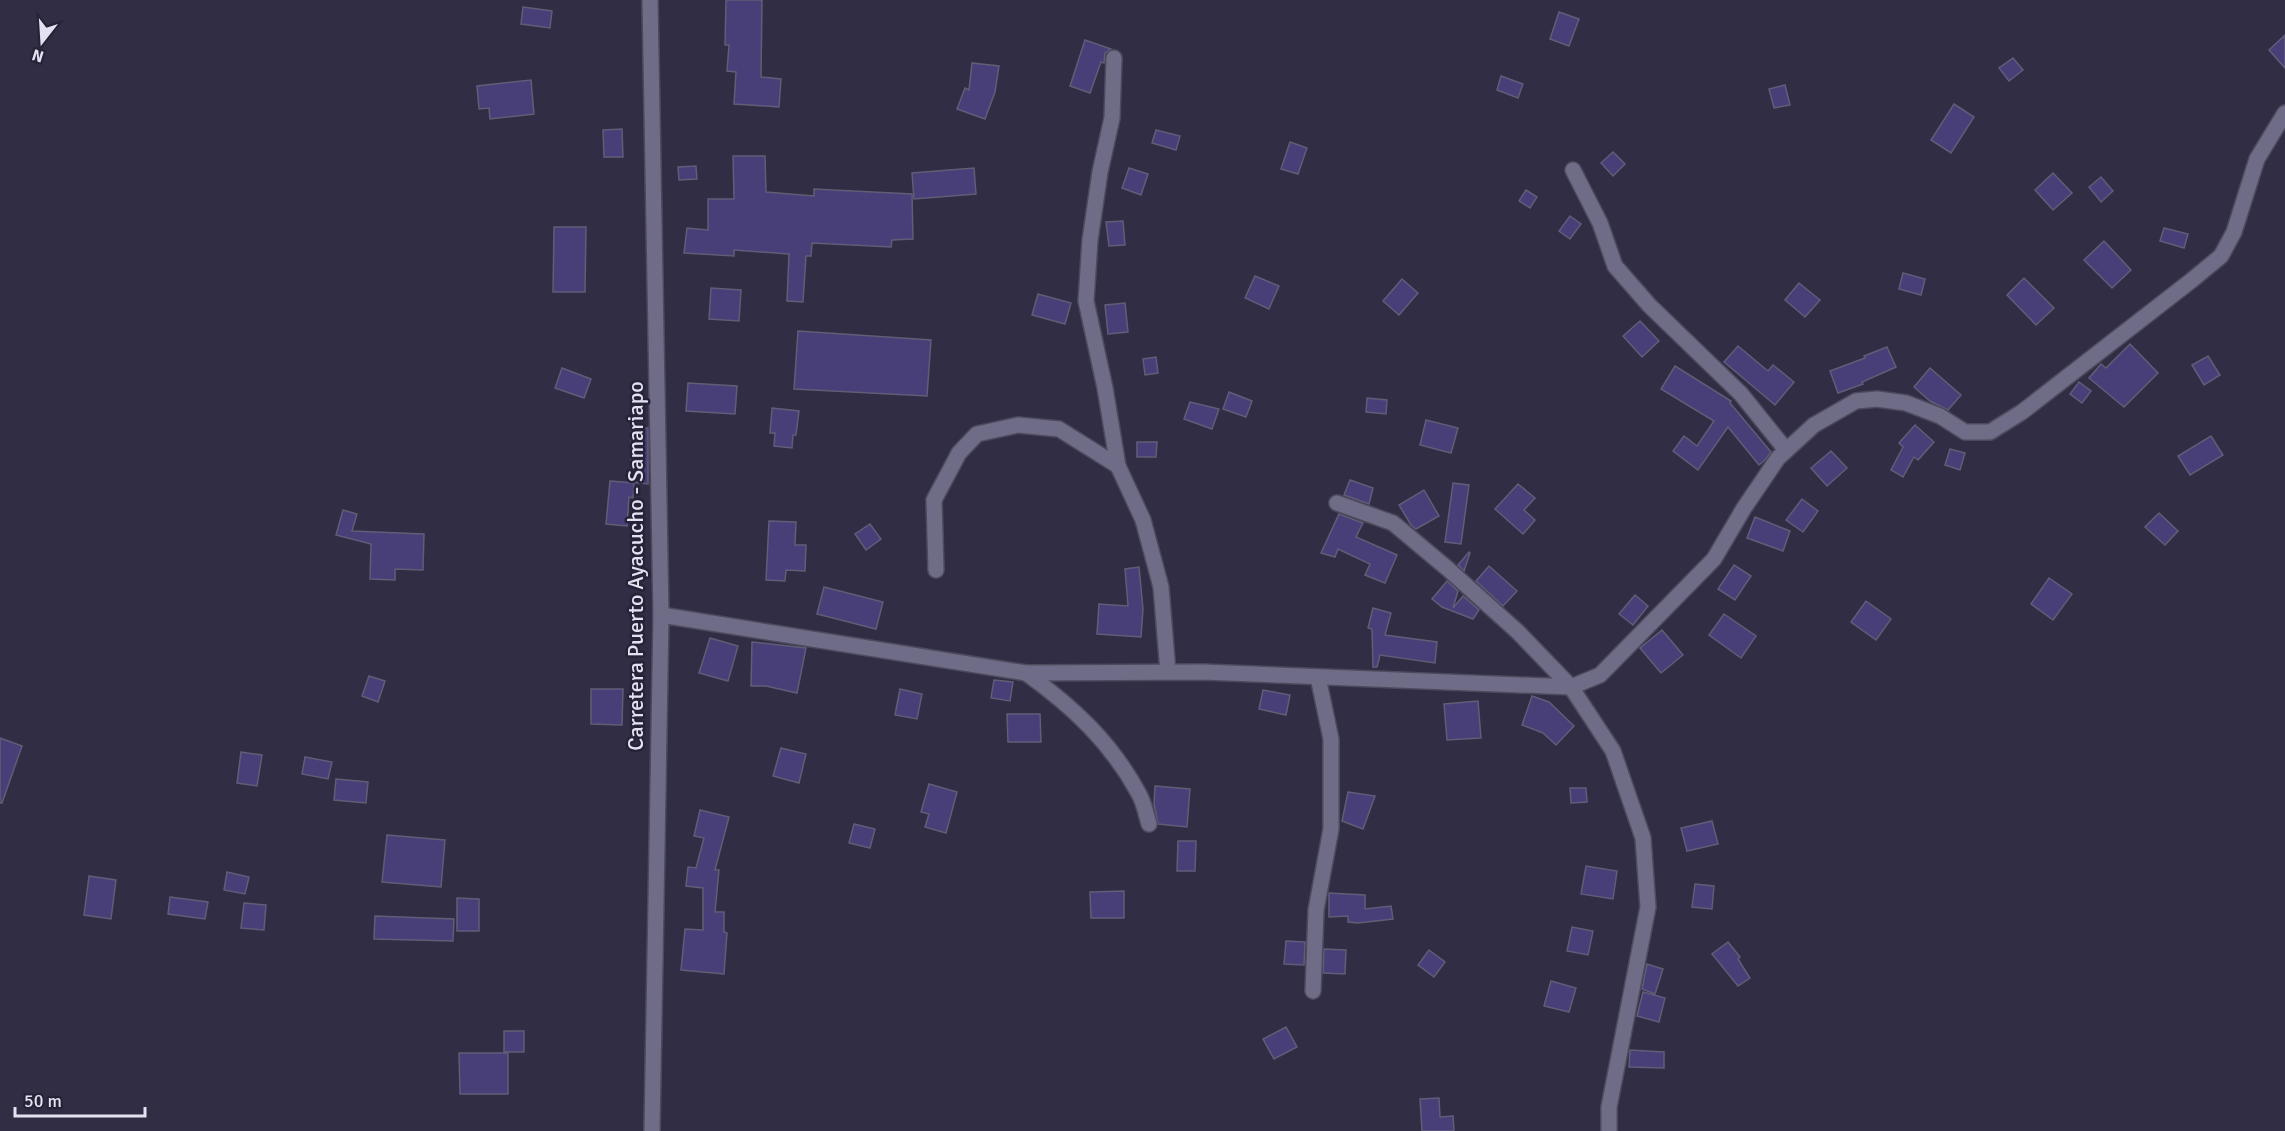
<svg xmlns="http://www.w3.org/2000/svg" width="2285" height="1131" viewBox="0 0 2285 1131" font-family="Signika,sans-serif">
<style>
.building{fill:#493f78;stroke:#605d77;stroke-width:1.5}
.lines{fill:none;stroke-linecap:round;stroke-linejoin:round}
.minor-casing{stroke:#4d4a5e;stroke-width:18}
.minor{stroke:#6e6c86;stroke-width:15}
.labels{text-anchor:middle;stroke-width:5;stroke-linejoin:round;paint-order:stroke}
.street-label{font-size:22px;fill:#e3e2f1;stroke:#262339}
</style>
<rect width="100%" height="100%" fill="#302d44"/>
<g class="building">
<path d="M726,0h36l-1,77 20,2 -2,28 -45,-3 2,-32 -9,-1 2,-26h-4z"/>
<path d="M523,7l29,4 -2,17 -29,-4z"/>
<path d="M1559,12l20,7 -10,27 -19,-7z"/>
<path d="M2285,35v33l-16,-18z"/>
<path d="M1085,40l26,9 -6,4 -1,10 -3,-1 -11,31 -20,-7z"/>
<path d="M2013,58l10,12 -14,11 -10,-13z"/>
<path d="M972,63l27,3 -4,26 -10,27 -28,-10 8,-21 4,2z"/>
<path d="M1501,76l22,8 -5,14 -21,-8z"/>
<path d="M531,80l3,34 -44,5 -1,-11 -10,1 -2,-23z"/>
<path d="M1785,85l5,20 -16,3 -5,-19z"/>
<path d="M1954,104l20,13 -23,36 -20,-13z"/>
<path d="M622,129l1,28h-19l-1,-27z"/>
<path d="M1156,130l24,6 -4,14 -24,-7z"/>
<path d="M1290,142l17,6 -9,26 -17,-5z"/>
<path d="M1613,152l12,12 -12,12 -12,-13z"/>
<path d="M733,156h32l1,36 48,4v-7l98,5 1,45 -21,1 -1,7 -79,-4 -1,13h-5l-3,46 -16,-1 2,-47 -55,-4v6l-50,-3 3,-25 21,2v-31h26z"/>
<path d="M696,166l1,13 -18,1 -1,-13z"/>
<path d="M974,168l2,26 -62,5 -2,-26z"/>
<path d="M1129,168l19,6 -7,21 -19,-7z"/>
<path d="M2053,173l19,20 -19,17 -18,-20z"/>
<path d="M2101,177l12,14 -12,11 -12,-15z"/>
<path d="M1526,190l11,7 -7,11 -11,-7z"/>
<path d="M1570,216l11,8 -11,15 -11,-8z"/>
<path d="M1123,221l2,24 -16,1 -3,-24z"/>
<path d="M554,227h32l-1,65h-32z"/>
<path d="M2164,228l24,6 -4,14 -24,-7z"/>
<path d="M2104,241l27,29 -19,18 -28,-28z"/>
<path d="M1903,273l22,6 -4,16 -22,-6z"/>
<path d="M1255,276l24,10 -10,23 -24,-11z"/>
<path d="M2024,278l30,30 -18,17 -29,-30z"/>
<path d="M1402,279l16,14 -19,22 -16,-14z"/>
<path d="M1799,283l21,17 -15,17 -20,-17z"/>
<path d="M711,288l30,2 -2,31 -30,-2z"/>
<path d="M1038,294l33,9 -6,21 -33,-9z"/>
<path d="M1125,303l3,29 -20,2 -3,-29z"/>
<path d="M1640,321l19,20 -17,16 -19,-21z"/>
<path d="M798,331l133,9 -4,56 -133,-7z"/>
<path d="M2130,344l28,29 -34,34 -35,-29 12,-14 5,4z"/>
<path d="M1738,346l30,25 5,-6 21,17 -19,23 -51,-43z"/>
<path d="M1887,347l9,20 -34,15 1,2 -25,9 -8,-22 35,-13 -1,-2z"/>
<path d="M2208,356l12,19 -16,10 -12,-20z"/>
<path d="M1156,357l2,16 -13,2 -2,-16z"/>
<path d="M1675,366l56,35 -1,2 41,49 -5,7 -7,6 -31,-38 -30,43 -25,-19 11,-15 13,10 17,-25 -53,-32z"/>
<path d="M562,368l29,11 -7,19 -29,-10z"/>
<path d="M1930,368l31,27 -13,15 -18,-9 -16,-14z"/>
<path d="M2079,382l12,9 -9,12 -12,-9z"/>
<path d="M688,383l49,3 -2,28 -49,-3z"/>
<path d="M1229,392l23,9 -6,16 -23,-8z"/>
<path d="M1367,398l20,2 -1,14 -20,-2z"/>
<path d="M1190,402l29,7 -7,20 -28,-10z"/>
<path d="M772,408l27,3 -3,24h-3l-1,13 -18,-2 1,-13h-5z"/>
<path d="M1426,420l32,8 -7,25 -31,-8z"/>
<path d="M1915,425l19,17 -16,18 -4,-3 -11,20 -12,-7 12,-23 -4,-4z"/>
<path d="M631,428h17v56l-17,-2z"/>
<path d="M2211,436l12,19 -33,20 -12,-19z"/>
<path d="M1137,442h20l-1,15h-19z"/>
<path d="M1950,449l15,4 -5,17 -15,-5z"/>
<path d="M1831,451l16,17 -20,18 -16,-18z"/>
<path d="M1350,480l23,8 -4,16 -25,-9z"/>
<path d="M610,481l24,2 -1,15 -4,-1 -2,29 -21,-2z"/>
<path d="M1453,483l16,2 -8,59 -16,-2z"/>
<path d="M1518,484l17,14 -11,12 11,10 -12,14 -28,-25z"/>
<path d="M1424,490l15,26 -23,13 -5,-4 -12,-20z"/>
<path d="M1802,499l16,12 -15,21 -17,-12z"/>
<path d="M343,510l14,4 -5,17 72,3 -1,36 -28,-1v11l-25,-1 1,-35 -35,-9z"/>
<path d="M2159,513l19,18 -13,14 -20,-18z"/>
<path d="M1339,514l24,9 -7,14 41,18 -12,28 -20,-8 5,-11 -32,-15 -3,8 -14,-4z"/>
<path d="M1755,517l35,14 -7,20 -36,-13z"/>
<path d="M769,521l27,1 -1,23h11l-1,26 -19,-1 -1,11 -19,-1z"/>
<path d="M870,524l11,15 -15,11 -11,-16z"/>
<path d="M1469,552l1,1 -6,18 -6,-6z"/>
<path d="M1734,565l17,11 -16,24 -17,-11z"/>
<path d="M1489,566l28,25 -14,15 -27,-25z"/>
<path d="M1139,567l4,42 -2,28 -44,-3 2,-30 29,2 -3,-37z"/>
<path d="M2049,578l23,16 -19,26 -22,-16z"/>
<path d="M1447,581l11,10 -5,17 10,-12 16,14 -6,9 -31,-12 -10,-8z"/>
<path d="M824,587l59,15 -7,27 -59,-15z"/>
<path d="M1635,595l13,11 -15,19 -14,-11z"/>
<path d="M1866,601l25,18 -15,21 -25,-18z"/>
<path d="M1373,608l18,5 -6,22 52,7 -2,21 -55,-8 -3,12h-4l-1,-38 -4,-1z"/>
<path d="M1724,614l32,22 -15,22 -32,-23z"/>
<path d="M1662,630l21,25 -22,18 -21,-25z"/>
<path d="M710,638l28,8 -10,35 -29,-8z"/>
<path d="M752,642l54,6 -9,45 -31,-7h-15z"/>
<path d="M369,676l16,5 -7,21 -16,-6z"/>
<path d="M994,680l19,2 -3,19 -19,-3z"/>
<path d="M591,689h32l-1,36 -31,-1z"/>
<path d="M900,689l22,5 -5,25 -22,-4z"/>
<path d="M1263,690l27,5 -4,20 -27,-6z"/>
<path d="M1532,696l17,6 25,24 -18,19 -13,-12 -21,-8z"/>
<path d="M1478,701l3,37 -34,2 -3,-36z"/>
<path d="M1007,714h33l1,28h-33z"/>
<path d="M0,738l22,8 -20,57h-2z"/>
<path d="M781,748l25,6 -7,29 -26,-7z"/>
<path d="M241,752l21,3 -5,31 -20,-3z"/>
<path d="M305,757l27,5 -4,17 -26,-5z"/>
<path d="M336,779l32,3 -2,21 -32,-3z"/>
<path d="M929,784l28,8 -11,41 -21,-6 4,-13 -8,-2z"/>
<path d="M1155,786l35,3 -3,38 -29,-3 -4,-20z"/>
<path d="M1570,788h16l1,14 -16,1z"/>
<path d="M1348,792l27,4 -12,33 -21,-8z"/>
<path d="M700,810l29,7 -14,53h4l-4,42h9v20l3,1 -3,41 -43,-4 4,-41 18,1v-42l-17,-2 2,-19 8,1 8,-30 -10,-2z"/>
<path d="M1712,821l6,23 -31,7 -6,-23z"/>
<path d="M854,824l21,5 -5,19 -21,-5z"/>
<path d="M387,835l58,5 -4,47 -59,-5z"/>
<path d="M1178,841h18l-1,30h-18z"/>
<path d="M1586,866l31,5 -4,28 -32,-5z"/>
<path d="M227,872l22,5 -4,17 -21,-4z"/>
<path d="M89,876l27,4 -5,39 -27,-4z"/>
<path d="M1695,884l19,2 -2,23 -20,-2z"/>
<path d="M1124,891v27h-33l-1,-26z"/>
<path d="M1329,893l36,2v14l26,-3 2,13 -35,4 -10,-1v-6l-19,1z"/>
<path d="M170,897l38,5 -3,17 -37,-5z"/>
<path d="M457,898l22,1v32h-22z"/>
<path d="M244,903l22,2 -2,25 -23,-2z"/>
<path d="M375,916l79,3 -1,22 -79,-2z"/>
<path d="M1572,927l21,4 -5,24 -21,-4z"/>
<path d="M1286,941l19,1 -1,23 -20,-1z"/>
<path d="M1728,942l12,15 -2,2 12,19 -12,8 -26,-32z"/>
<path d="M1324,949l22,1 -1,24 -22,-1z"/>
<path d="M1429,950l16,12 -11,15 -16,-12z"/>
<path d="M1647,964l16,5 -8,25 -13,-5z"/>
<path d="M1551,981l25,7 -7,24 -25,-6z"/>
<path d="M1643,992l22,6 -6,24 -22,-6z"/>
<path d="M1286,1027l11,20 -23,12 -11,-20z"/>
<rect x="504" y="1031" width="20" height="21"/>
<path d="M1630,1050l34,2v16l-35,-1z"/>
<path d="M459,1053h49v41h-48z"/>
<path d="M1439,1098l1,19 13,-1 1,15h-32l-2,-32z"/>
</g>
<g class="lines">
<g class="minor-casing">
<g id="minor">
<path d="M650,0l11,615 -9,516"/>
<path d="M1114,58l-2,60 -12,54 -10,68 -4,61 19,87 13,78"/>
<path d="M1573,170l27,53 15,43 34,39 92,89 45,56"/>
<path d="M1337,503l56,20 55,46 70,63 53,55 42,64 30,87 5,69 -39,200v24"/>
<path d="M936,570l-2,-70 25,-47 18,-19 41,-9 41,4 59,37 25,54 18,67 7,85"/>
<path d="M661,615l365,58 177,-1 368,15 29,-12 114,-116 30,-51 34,-50 36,-33 42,-24 21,-2 29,4 34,13 25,16h25l32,-20 170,-132 29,-24 13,-24 23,-73 28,-46"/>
<path d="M1026,673c47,34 85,69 113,121 5,9 7,20 10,30"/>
<path d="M1313,991l3,-81 15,-81v-90l-13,-62"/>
</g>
</g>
<use href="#minor" class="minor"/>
</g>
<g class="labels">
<g class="street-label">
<text transform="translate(635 566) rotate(-90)" y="8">Carretera Puerto Ayacucho - Samariapo</text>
</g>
</g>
<g transform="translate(42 42) rotate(197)" stroke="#262339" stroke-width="4.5" paint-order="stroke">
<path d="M0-4.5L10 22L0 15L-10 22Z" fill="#e3e2f1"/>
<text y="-9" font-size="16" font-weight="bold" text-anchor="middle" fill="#e3e2f1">N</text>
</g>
<path d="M15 1107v9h130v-9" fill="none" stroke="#e3e2f1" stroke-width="3"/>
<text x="24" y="1107" font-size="18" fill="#e3e2f1" stroke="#262339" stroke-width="4.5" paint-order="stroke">50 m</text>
</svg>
